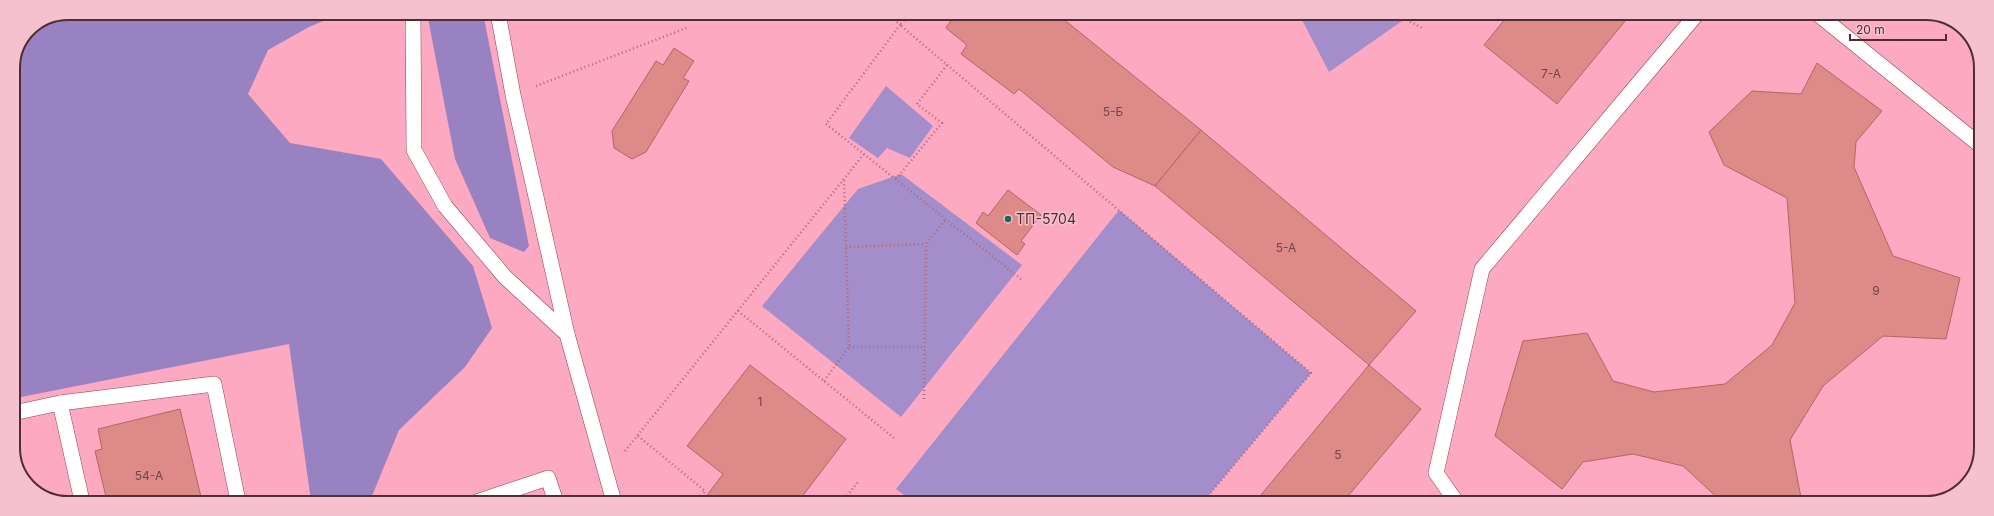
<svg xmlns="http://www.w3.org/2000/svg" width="1994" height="516" viewBox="0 0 1994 516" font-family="Inter,sans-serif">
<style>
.green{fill:#a38dca}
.forest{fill:#9982c2}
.building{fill:#de8a89;stroke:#b56566}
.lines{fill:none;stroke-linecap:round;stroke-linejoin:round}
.service-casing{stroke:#8a4159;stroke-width:16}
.path{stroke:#a76c7e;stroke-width:2.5;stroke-dasharray:1 3;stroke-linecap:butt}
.service{stroke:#fff;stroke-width:15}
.poi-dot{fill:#1e655a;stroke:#f5c1cf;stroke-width:1.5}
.labels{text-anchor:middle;stroke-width:3;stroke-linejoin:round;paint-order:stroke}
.number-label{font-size:12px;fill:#73444c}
.poi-label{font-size:14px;fill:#4f2d38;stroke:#f5c1cf;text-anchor:start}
.rim{fill:none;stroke:#4f2d38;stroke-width:2}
</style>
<rect width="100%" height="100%" fill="#fda9c1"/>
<g class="green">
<path d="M1299,14h113l-83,58z"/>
<path d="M886,86l47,40 -23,32 -23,-10 -9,10 -29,-20z"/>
<path d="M901,174l121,91 -121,152 -139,-111 96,-117z"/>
<path d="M1119,210l192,163 -108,129h-290l-17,-13z"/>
</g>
<g class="forest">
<path d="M68,13h274l-33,14 -41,23 -20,44 42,49 91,16 92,107 19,62 -27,39 -66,63 -27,66 2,6 -63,-1 -22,-157 -268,53 -8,-36v-294l16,-38z"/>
<path d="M427,13h56l46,233 -5,6 -34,-14 -35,-79z"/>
</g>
<g class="building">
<path d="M955,14h102l144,116 -46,56 -42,-19 -94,-78 -5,5 -53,-40 6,-9 -21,-17z"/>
<path d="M1509,14l121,1 -73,89 -73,-59z"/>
<path d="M674,48l20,13 -11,17 6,3 -43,71 -14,7 -18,-11 -2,-17 44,-70 7,4z"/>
<path d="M1817,63l65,48 -26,31 -2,25 39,89 67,22 -14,61 -63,-3 -60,50 -33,54 12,63h-79l-40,-37 -50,-12 -50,8 -21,27 -67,-53 28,-95 64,-8 26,48 41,11 71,-8 47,-39 23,-42 -8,-105 -63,-33 -15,-33 43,-41 49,3z"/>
<path d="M1201,130l215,181 -47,54 -214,-179z"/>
<path d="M1008,190l33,25 -20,26 4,3 -8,11 -41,-32 7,-11 5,4z"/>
<path d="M1980,338v38l-4,1z"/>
<path d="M750,365l96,74 -48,63h-96l21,-28 -36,-28z"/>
<path d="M1369,365l52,44 -78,93h-88z"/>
<path d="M180,409l22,92h-95l-12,-50 7,-2 -4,-20z"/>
</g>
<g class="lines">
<g class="service-casing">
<g id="service">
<path d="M413,13l1,137 31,56 60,71 62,57"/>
<path d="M498,13l15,82 54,239 47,168"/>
<path d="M1819,15l162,131"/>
<path d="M60,403l154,-19 24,117"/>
<path d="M13,413l47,-10 22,98"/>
<path d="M476,502l72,-24 8,24"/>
<path d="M1457,503l-21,-30 46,-204 214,-254"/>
</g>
</g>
<g class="path">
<path d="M888,14l12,11 -74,99 195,155"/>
<path d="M909,14l-9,11 411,348 -108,129"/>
<path d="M1396,14l26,14"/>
<path d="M536,86l153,-59"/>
<path d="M896,179l46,-56 -25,-19 30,-39"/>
<path d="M846,247l80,-3"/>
<path d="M738,311l156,127"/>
<path d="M849,347h76"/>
<path d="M824,381l25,-34 -5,-168"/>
<path d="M924,399l2,-155 20,-25"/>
<path d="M638,436l67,55 -9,11"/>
<path d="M625,451l239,-297"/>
<path d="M842,502l16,-20"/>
</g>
<use href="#service" class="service"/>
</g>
<circle class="poi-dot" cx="1008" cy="219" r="4"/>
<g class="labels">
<g class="number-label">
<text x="1551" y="78">7-А</text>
<text x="1113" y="116">5-Б</text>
<text x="1286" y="252">5-А</text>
<text x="1876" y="295">9</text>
<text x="760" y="406">1</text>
<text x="1338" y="459">5</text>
<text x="149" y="480">54-А</text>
</g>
<g class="poi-label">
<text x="1016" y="224">ТП-5704</text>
</g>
</g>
<path d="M0 0H1994V516H0ZM68 20H1926A48 48 0 0 1 1974 68V448A48 48 0 0 1 1926 496H68A48 48 0 0 1 20 448V68A48 48 0 0 1 68 20Z" fill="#f5c1cf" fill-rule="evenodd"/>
<path class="rim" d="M68 20H1926A48 48 0 0 1 1974 68V448A48 48 0 0 1 1926 496H68A48 48 0 0 1 20 448V68A48 48 0 0 1 68 20Z"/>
<path d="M1850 34v6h96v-6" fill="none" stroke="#4f2d38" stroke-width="2"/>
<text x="1856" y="34" font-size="12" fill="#4f2d38" stroke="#f5c1cf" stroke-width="3" paint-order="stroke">20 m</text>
</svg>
